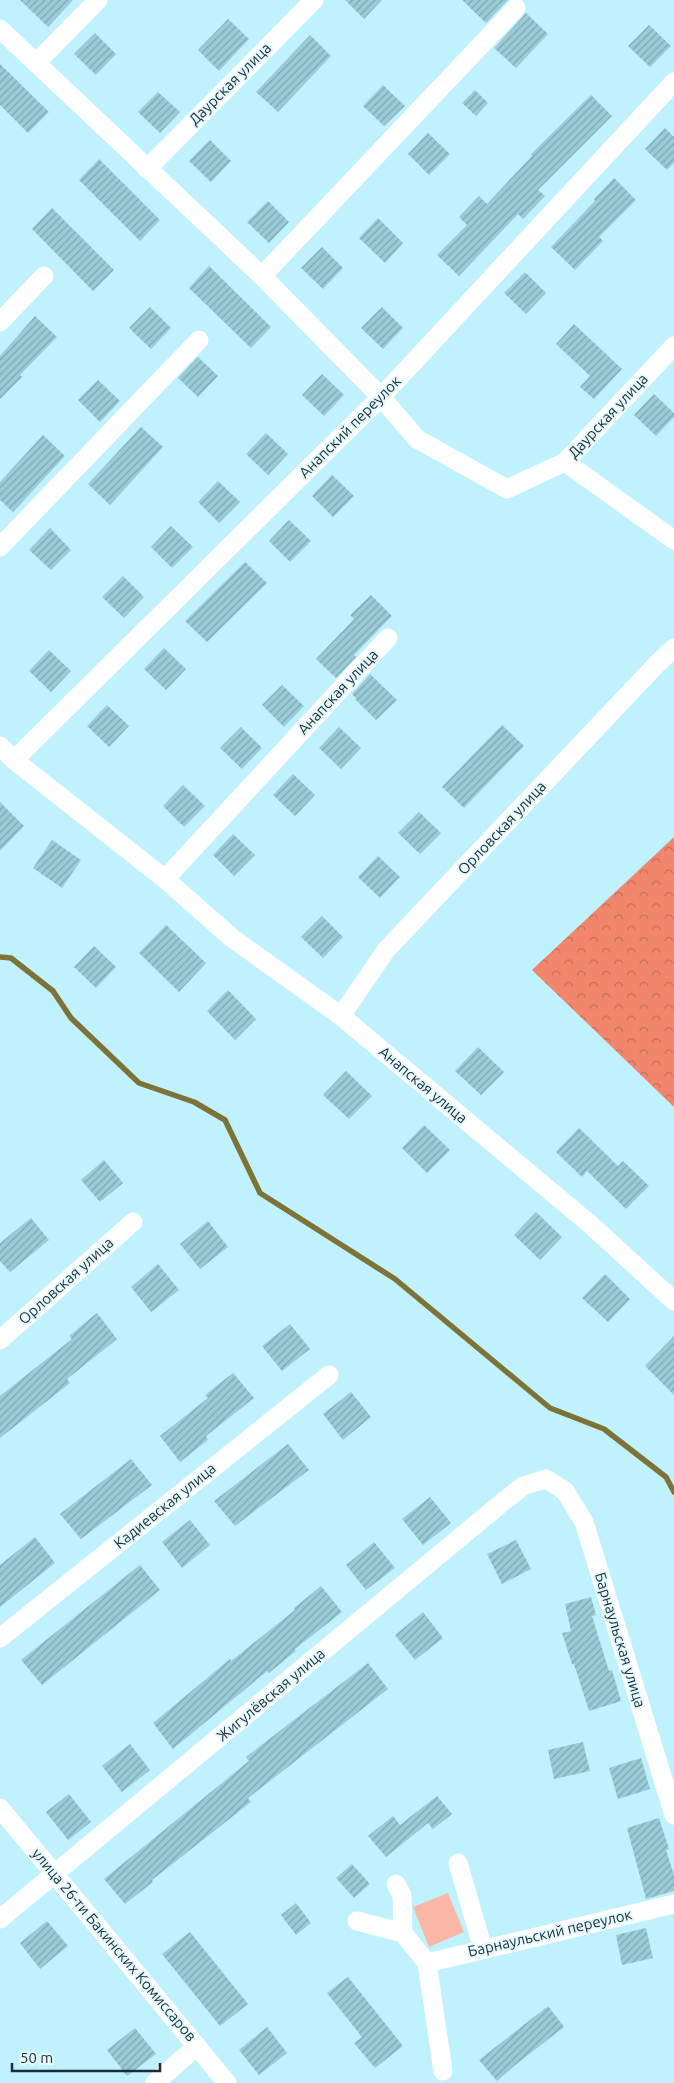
<svg xmlns="http://www.w3.org/2000/svg" width="674" height="2083" viewBox="0 0 674 2083" font-family="Ubuntu,sans-serif">
<style>
.forest{fill:url(#forest-crowns)}
.park{fill:#fcb6a5}
.lines{fill:none;stroke-linecap:round;stroke-linejoin:round}
.stream{stroke:#7d7337;stroke-width:5.5}
.building{fill:url(#building-hatch)}
.minor{stroke:#fff;stroke-width:19}
.labels{text-anchor:middle;stroke-width:4;stroke-linejoin:round;paint-order:stroke}
.street-label{font-size:15px;fill:#1a2e33;stroke:#e5f9fe}
</style>
<defs>
<pattern id="forest-crowns" width="20" height="18" patternUnits="userSpaceOnUse" patternTransform="scale(1.25)"><rect width="20" height="18" fill="#f2866d"/><path d="M2 6a3 3 0 1 1 6 0M12 15a3 3 0 1 1 6 0" fill="none" stroke="#c36e5a"/></pattern>
<pattern id="building-hatch" width="6" height="6" patternUnits="userSpaceOnUse" patternTransform="scale(1.25)"><rect width="6" height="6" fill="#9accd8"/><path d="M-1 1l2-2M0 6l6-6M5 7l2-2" fill="none" stroke="#7da6b0"/></pattern>
</defs>
<rect width="100%" height="100%" fill="#bff2fe"/>
<path class="forest" d="M674,837v270l-142,-137z"/>
<path class="park" d="M448,1893l16,39 -35,15 -16,-40z"/>
<g class="lines">
<path class="stream" d="M0,957l11,1 42,33 18,27 68,65 55,19 31,18 35,73 135,86 155,129 54,21 62,48 8,15"/>
</g>
<g class="building">
<path d="M20,0h53l-25,27z"/>
<path d="M345,0h37l-18,19z"/>
<path d="M462,0h46l-22,23z"/>
<path d="M526,13l22,21 -32,34 -22,-20z"/>
<path d="M228,19l21,20 -30,32 -21,-21z"/>
<path d="M649,25l22,21 -21,21 -22,-21z"/>
<path d="M95,33l21,21 -20,21 -22,-21z"/>
<path d="M310,35l21,21 -53,56 -22,-20z"/>
<path d="M0,64l49,48 -21,21 -28,-28z"/>
<path d="M383,85l22,21 -21,20 -21,-20z"/>
<path d="M475,90l13,13 -12,13 -14,-13z"/>
<path d="M158,92l22,20 -20,21 -22,-21z"/>
<path d="M591,95l21,21 -74,74 7,6 -22,23 -5,-5 -59,62 -22,-21 30,-30 -8,-8 20,-21 8,8 45,-48 -1,-2z"/>
<path d="M665,128l9,9v26l-7,7 -22,-21z"/>
<path d="M428,133l22,21 -21,21 -21,-21z"/>
<path d="M210,140l21,21 -20,21 -22,-21z"/>
<path d="M99,159l61,61 -20,21 -61,-61z"/>
<path d="M614,178l22,22 -37,37 4,4 -28,29 -24,-23 44,-46 -1,-2z"/>
<path d="M268,201l21,21 -20,21 -22,-21z"/>
<path d="M52,208l62,62 -21,21 -61,-62z"/>
<path d="M378,218l25,25 -18,20 -26,-25z"/>
<path d="M322,247l21,21 -20,21 -22,-21z"/>
<path d="M209,266l62,61 -20,21 -62,-60z"/>
<path d="M525,272l21,21 -20,21 -22,-21z"/>
<path d="M150,307l21,21 -20,21 -22,-21z"/>
<path d="M382,307l21,21 -20,21 -22,-21z"/>
<path d="M35,316l22,21 -37,38 2,2 -22,22v-43z"/>
<path d="M574,324l48,45 -28,30 -14,-12 10,-11 -34,-32z"/>
<path d="M198,357l20,19 -20,21 -20,-19z"/>
<path d="M322,374l22,21 -20,21 -22,-21z"/>
<path d="M98,380l22,21 -20,21 -22,-22z"/>
<path d="M654,394l20,19v4l-18,19 -22,-21z"/>
<path d="M141,427l22,20 -53,58 -22,-21z"/>
<path d="M266,433l22,21 -20,21 -22,-21z"/>
<path d="M43,435l22,21 -52,56 -13,-12v-18z"/>
<path d="M332,475l22,21 -21,21 -21,-21z"/>
<path d="M218,481l22,21 -21,21 -21,-21z"/>
<path d="M289,520l22,21 -21,21 -21,-21z"/>
<path d="M171,526l22,21 -21,21 -21,-21z"/>
<path d="M50,528l21,22 -20,20 -22,-20z"/>
<path d="M245,562l22,21 -60,59 -22,-21z"/>
<path d="M123,576l21,21 -20,21 -22,-21z"/>
<path d="M371,595l21,21 -38,39 2,2 -20,21 -20,-19 38,-40 -4,-4z"/>
<path d="M164,648l22,21 -20,21 -22,-21z"/>
<path d="M49,650l22,21 -20,21 -22,-21z"/>
<path d="M370,674l27,26 -21,20 -21,-21 1,-1 -4,-4z"/>
<path d="M282,685l22,21 -20,21 -22,-22z"/>
<path d="M107,705l22,21 -20,21 -22,-21z"/>
<path d="M502,725l22,21 -60,62 -22,-21z"/>
<path d="M241,727l21,21 -20,21 -22,-21z"/>
<path d="M339,727l22,21 -20,21 -22,-21z"/>
<path d="M293,774l22,21 -20,21 -22,-21z"/>
<path d="M183,785l22,21 -21,21 -21,-21z"/>
<path d="M0,802l24,24 -24,25z"/>
<path d="M419,812l22,21 -21,21 -22,-21z"/>
<path d="M233,834l22,21 -21,21 -21,-21z"/>
<path d="M52,840l29,20 -19,28 -29,-20z"/>
<path d="M378,856l22,21 -20,21 -22,-21z"/>
<path d="M322,916l21,21 -20,21 -22,-21z"/>
<path d="M166,925l40,38 -27,29 -40,-39z"/>
<path d="M94,946l22,21 -20,21 -22,-21z"/>
<path d="M228,990l28,29 -21,21 -28,-29z"/>
<path d="M478,1047l26,25 -23,23 -26,-24z"/>
<path d="M346,1071l26,25 -23,23 -26,-24z"/>
<path d="M424,1125l26,25 -23,23 -25,-25z"/>
<path d="M579,1128l39,38 5,-5 26,25 -23,23 -39,-38 -5,6 -26,-25z"/>
<path d="M104,1160l19,23 -23,19 -19,-22z"/>
<path d="M536,1212l26,25 -22,23 -26,-25z"/>
<path d="M31,1218l18,22 -39,32 -10,-11v-18z"/>
<path d="M208,1221l20,26 -28,22 -20,-25z"/>
<path d="M158,1264l21,26 -28,22 -20,-25z"/>
<path d="M605,1274l25,25 -22,23 -26,-24z"/>
<path d="M97,1313l20,26 -50,40 3,4 -70,55v-42l72,-57 -3,-3z"/>
<path d="M290,1324l20,25 -28,22 -20,-25z"/>
<path d="M674,1336v59l-29,-29z"/>
<path d="M233,1373l21,25 -48,38 2,4 -28,22 -20,-26 48,-38 -3,-3z"/>
<path d="M351,1392l20,25 -28,23 -20,-26z"/>
<path d="M288,1444l21,26 -74,56 -21,-25z"/>
<path d="M131,1459l21,26 -71,54 -21,-25z"/>
<path d="M430,1497l21,26 -28,22 -21,-26z"/>
<path d="M190,1520l20,25 -28,23 -20,-26z"/>
<path d="M35,1537l20,26 -55,44v-42z"/>
<path d="M516,1540l15,29 -29,15 -15,-30z"/>
<path d="M374,1542l21,26 -29,22 -20,-25z"/>
<path d="M140,1565l20,25 -118,95 -21,-25z"/>
<path d="M321,1586l21,26 -47,37 1,2 -27,22 -2,-2 -94,78 -20,-26 77,-64 1,2 64,-51 -1,-2z"/>
<path d="M591,1597l5,18 -4,1 17,55 3,-1 9,31 -32,10 -15,-47h-2l-10,-31 9,-2 -6,-27z"/>
<path d="M423,1612l20,26 -28,22 -20,-25z"/>
<path d="M368,1663l20,26 -140,109 3,4 -99,78 1,2 -28,22 -21,-25 145,-118 -3,-4z"/>
<path d="M583,1742l7,29 -36,8 -6,-29z"/>
<path d="M130,1744l20,26 -28,22 -20,-26z"/>
<path d="M641,1758l9,31 -32,10 -9,-31z"/>
<path d="M69,1794l22,28 -23,18 -22,-28z"/>
<path d="M437,1796l15,18 -19,15 -5,-6 -42,34 -18,-21 25,-20 7,9z"/>
<path d="M659,1818l10,31 -3,1 8,25v16l-28,8 -19,-71z"/>
<path d="M352,1864l18,20 -16,14 -18,-20z"/>
<path d="M296,1903l15,20 -15,12 -15,-20z"/>
<path d="M47,1921l21,25 -28,23 -20,-26z"/>
<path d="M646,1928l7,30 -31,7 -6,-30z"/>
<path d="M190,1932l58,72 -28,22 -58,-72z"/>
<path d="M348,1977l55,69 -28,22 -21,-25 8,-6 -35,-44z"/>
<path d="M548,2006l16,21 -50,39 -17,15 -18,-21z"/>
<path d="M267,2027l20,26 -28,22 -20,-25z"/>
<path d="M135,2028l21,26 -29,22 -20,-26z"/>
</g>
<g class="lines">
<g class="minor">
<path d="M0,29l262,247 119,121 36,42 90,50 58,-27 109,-116"/>
<path d="M36,63l62,-63"/>
<path d="M147,169l167,-169"/>
<path d="M262,276l254,-268"/>
<path d="M0,322l44,-46"/>
<path d="M565,462l109,78"/>
<path d="M0,547l199,-207"/>
<path d="M0,746l14,14 151,119 67,59 109,78 250,209 83,76"/>
<path d="M14,760l367,-363 293,-315"/>
<path d="M165,879l223,-241"/>
<path d="M341,1016l45,-66 271,-286 17,-16"/>
<path d="M0,1340l133,-118"/>
<path d="M0,1638l329,-263"/>
<path d="M0,1808l227,275"/>
<path d="M458,1863l25,86"/>
<path d="M396,1884l6,11 1,38"/>
<path d="M0,1919l504,-418 19,-15 23,-7 19,12 19,31 90,293"/>
<path d="M357,1921l46,12 24,30 16,108"/>
<path d="M427,1963l247,-59"/>
<path d="M155,2083l42,-37"/>
</g>
</g>
<g class="labels">
<g class="street-label">
<text transform="translate(230 84) rotate(-45)" y="5">Даурская улица</text>
<text transform="translate(608 416) rotate(-47)" y="5">Даурская улица</text>
<text transform="translate(350 427) rotate(-45)" y="5">Анапский переулок</text>
<text transform="translate(338 692) rotate(-47)" y="5">Анапская улица</text>
<text transform="translate(502 828) rotate(-47)" y="5">Орловская улица</text>
<text transform="translate(423 1085) rotate(40)" y="5">Анапская улица</text>
<text transform="translate(66 1281) rotate(-42)" y="5">Орловская улица</text>
<text transform="translate(165 1506) rotate(-39)" y="5">Кадиевская улица</text>
<text transform="translate(620 1640) rotate(73)" y="5">Барнаульская улица</text>
<text transform="translate(271 1695) rotate(-40)" y="5">Жигулёвская улица</text>
<text transform="translate(550 1933) rotate(-13)" y="5">Барнаульский переулок</text>
<text transform="translate(114 1945) rotate(50)" y="5">улица 26-ти Бакинских Комиссаров</text>
</g>
</g>
<path d="M12 2063v8h148v-8" fill="none" stroke="#1a2e33" stroke-width="2.5"/>
<text x="20" y="2063" font-size="15" fill="#1a2e33" stroke="#e5f9fe" stroke-width="4" paint-order="stroke">50 m</text>
</svg>
